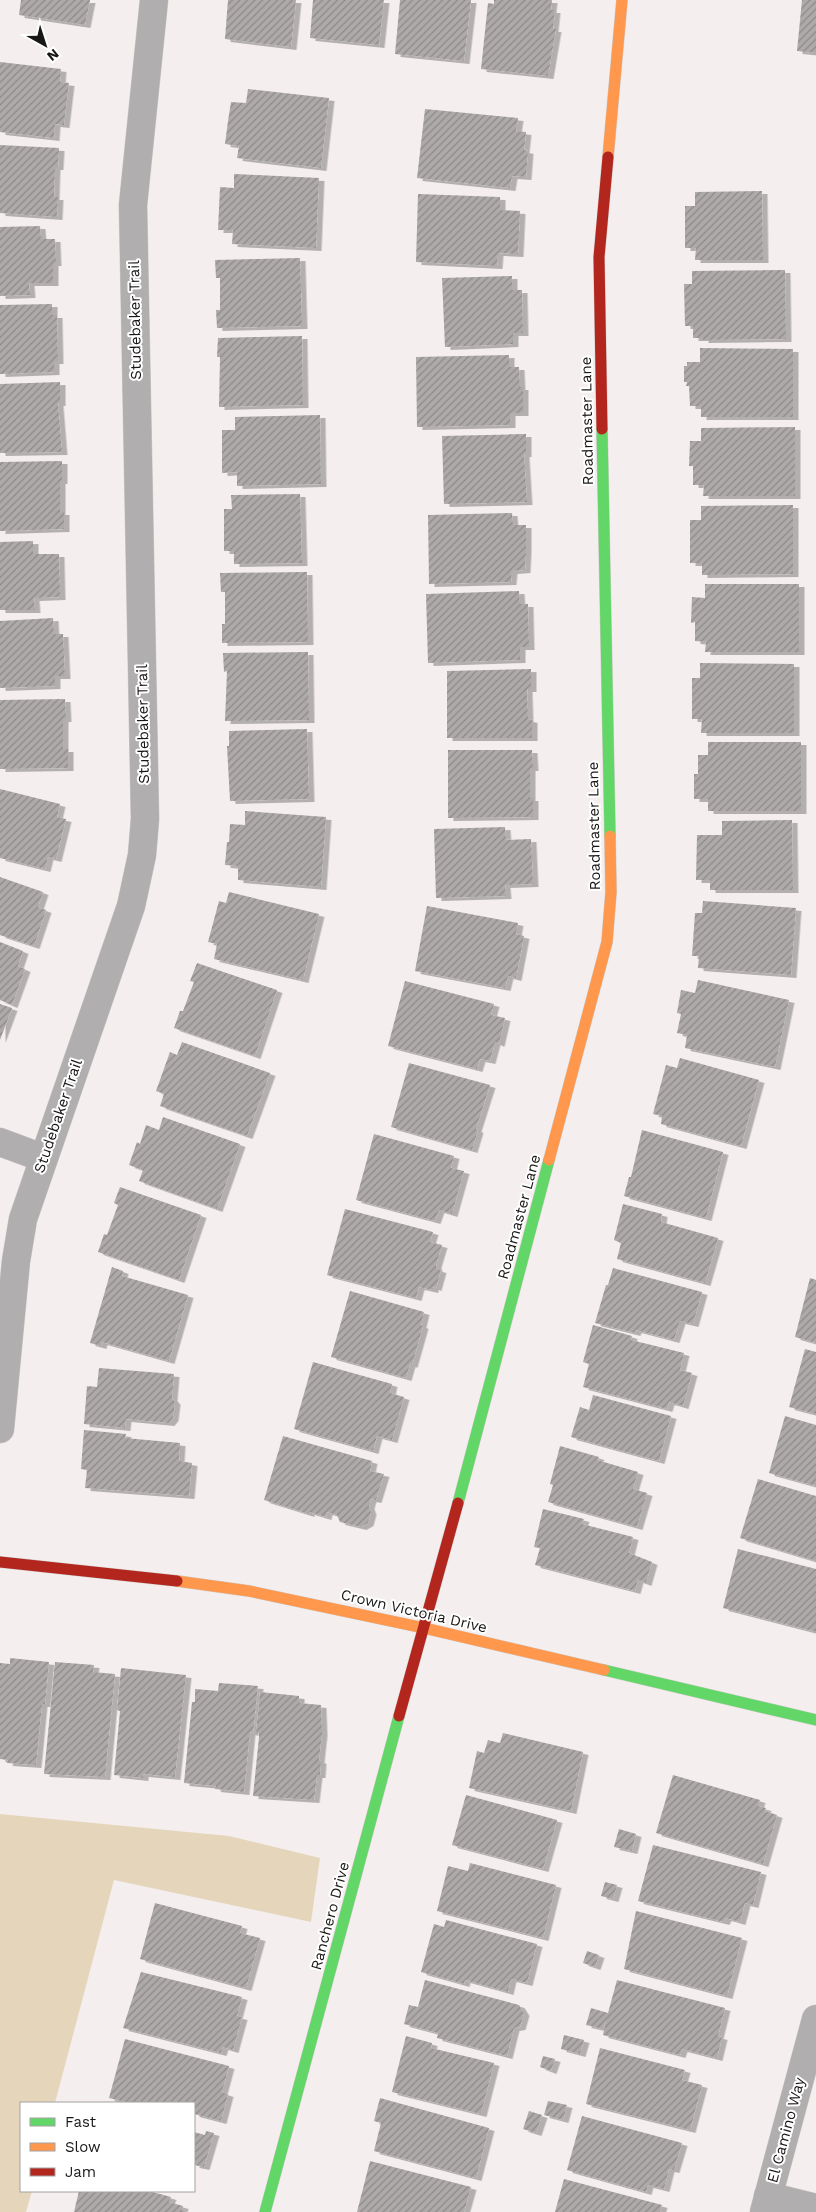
<svg xmlns="http://www.w3.org/2000/svg" width="816" height="2212" viewBox="0 0 816 2212" font-family="'Work Sans',sans-serif">
<style>
.park{fill:#e5d6bb}
.building{fill:url(#building-hatch);filter:url(#shadow)}
.lines{fill:none;stroke-linecap:round;stroke-linejoin:round}
.street-casing{stroke:#d0cdcc;stroke-width:29}
.fast-casing{stroke:#d0cdcc;stroke-width:12}
.slow-casing{stroke:#d0cdcc;stroke-width:12}
.jam-casing{stroke:#d0cdcc;stroke-width:12}
.street{stroke:#b0aeae;stroke-width:28}
.fast{stroke:#63d668;stroke-width:11}
.slow{stroke:#ff974d;stroke-width:11}
.jam{stroke:#b3261e;stroke-width:11}
.labels{text-anchor:middle;stroke-width:4;stroke-linejoin:round;paint-order:stroke}
.street-label{font-size:15px;fill:#191716;stroke:#fff}
</style>
<defs>
<pattern id="building-hatch" width="6" height="6" patternUnits="userSpaceOnUse" patternTransform="scale(1.25)"><rect width="6" height="6" fill="#aeaaaa"/><path d="M-1 1l2-2M0 6l6-6M5 7l2-2" fill="none" stroke="#8d8989"/></pattern>
<filter id="shadow"><feDropShadow dx="5.5" dy="3" stdDeviation="0" flood-color="#0004"/></filter>
</defs>
<rect width="100%" height="100%" fill="#f4efee"/>
<path class="park" d="M0,1814l229,22 91,22 -9,64 -197,-42 -59,223h-34v88h11l-6,21h-26z"/>
<g class="building">
<path d="M21,0h69l-5,25 -66,-10z"/>
<path d="M228,0h68l-5,47 -66,-8z"/>
<path d="M313,0h71l-5,45 -69,-7z"/>
<path d="M400,0h71l-7,61 -69,-7z"/>
<path d="M494,0h58l-1,10h4l-2,19h3l-8,47 -67,-7 7,-66 6,1z"/>
<path d="M802,0h14v53l-19,-2z"/>
<path d="M0,62l61,7 -1,13 9,1 -5,42 -9,-1 -1,14 -54,-6z"/>
<path d="M248,89l81,9 -8,70 -84,-10 2,-12 -14,-2 3,-23 3,-19 15,1z"/>
<path d="M425,109l93,9 -2,13 10,1 -2,18 4,1 -2,26 -14,-1 -2,12 -93,-10z"/>
<path d="M0,145l59,3 -1,19h-3l-1,30h4l-1,20 -57,-4z"/>
<path d="M234,174l85,4 -3,70 -84,-4 1,-14h-15l2,-43 14,1z"/>
<path d="M762,191l1,69h-68l1,-12h-11v-42h10v-14z"/>
<path d="M418,194l82,3v13l20,1 -2,43 -20,-1 -1,13 -81,-4z"/>
<path d="M40,226l1,13h14l1,24h-3v20h-24l1,12 -30,1v-69z"/>
<path d="M300,258l2,68 -85,2 -1,-18h4v-32h-4l-1,-18z"/>
<path d="M785,270l1,69 -83,1v-2h-10v-12h-8l-1,-42h8v-13z"/>
<path d="M512,276v14h10l1,43h-10v11l-68,3 -3,-69z"/>
<path d="M52,304v11h5l1,46h-4v11l-54,2v-69z"/>
<path d="M302,336l1,69 -84,2 1,-50h-3l1,-19z"/>
<path d="M700,348l93,1v68h-92v-11h-11l-1,-20h-3l1,-4h-3v-16h3v-4h13z"/>
<path d="M509,355v12h10l1,20h3v26h-13v12l-93,2 -1,-70z"/>
<path d="M60,382v21h-2l4,49 -62,1v-69z"/>
<path d="M320,415l1,69 -84,2v-14l-15,1v-43h13v-13z"/>
<path d="M795,427v69h-92l1,-11h-11v-19h-4l1,-25h11v-13z"/>
<path d="M526,434v20h-2l3,48 -83,2 -2,-68z"/>
<path d="M62,461v20h-2v31h4v17l-64,2v-69z"/>
<path d="M300,494l2,69 -68,1v-13h-10v-42h8l-1,-14z"/>
<path d="M793,505v69l-91,1v-12h-12v-43h11v-14z"/>
<path d="M512,513l1,12h13v25l-1,20 -13,1 -1,11 -82,2 -1,-69z"/>
<path d="M33,541v13h26l1,43 -26,1 1,12h-35v-68z"/>
<path d="M307,572l1,70 -86,1v-19h3v-32h-4l-1,-19z"/>
<path d="M705,584h94v68h-94l1,-10 -11,-1v-19l-4,1 1,-26 13,1z"/>
<path d="M519,591l1,13h8l1,43h-9v13l-92,3 -2,-69z"/>
<path d="M53,618l1,16h9l2,42h-10v10l-55,2v-67z"/>
<path d="M308,652l1,68 -84,1 2,-50 -3,1 -1,-19z"/>
<path d="M700,663l94,1v69h-93l1,-14h-10v-41h8z"/>
<path d="M531,669v20h-4l1,30 4,1v18h-85v-67z"/>
<path d="M65,699l1,20h-3v30h5v19l-68,1v-69z"/>
<path d="M307,729l2,70 -79,2 -3,-55h2v-15z"/>
<path d="M708,742h93v69h-93v-12h-14v-25h4v-19h10z"/>
<path d="M448,750h84l1,18h-3v30h3v19l-85,1z"/>
<path d="M0,789l60,15 -3,13 9,2 -10,40 -8,-2 -3,12 -45,-11z"/>
<path d="M245,811l81,6 -5,70 -83,-7v-14l-13,-1 2,-23h2l1,-18 15,1z"/>
<path d="M792,820l1,70h-83v-10h-14l1,-45h25v-14z"/>
<path d="M505,827l1,13 25,-1 2,45 -28,1 1,11 -70,2 -2,-69z"/>
<path d="M0,877l43,15 -5,15 8,3 -12,36 -34,-11z"/>
<path d="M229,892l90,22 -16,66 -89,-21 3,-15 -9,-2 11,-41 7,2z"/>
<path d="M703,901l93,7 -5,67 -93,-7 1,-12h-7l3,-43h7z"/>
<path d="M427,906l91,17 -2,11 8,2 -8,42 -8,-2 -3,12 -90,-17z"/>
<path d="M0,942l23,9 -5,15 7,3 -13,36 -12,-5z"/>
<path d="M197,963l80,27 -22,66 -81,-28 6,-17h3l11,-29 -4,-1z"/>
<path d="M698,980l91,20 -14,67 -90,-19 2,-13 -10,-2 4,-19 -4,-1 4,-23 14,3z"/>
<path d="M405,981l89,23 -3,11 14,3 -6,26 -4,-2 -5,19 -10,-2 -3,10 -89,-23z"/>
<path d="M0,1004l12,4 -12,32z"/>
<path d="M182,1042l88,31 -23,63 -87,-30 4,-12 -8,-3 14,-39 7,3z"/>
<path d="M680,1058l79,22 -18,66 -80,-22 1,-8 -9,-2 13,-49 11,3z"/>
<path d="M409,1063l81,22 -14,44 2,1 -6,20 -81,-23z"/>
<path d="M163,1117l77,27 -23,65 -78,-28 4,-11 -14,-5 8,-23 3,2 6,-19 13,5z"/>
<path d="M642,1130l81,22 -17,66 -82,-22 5,-19h2z"/>
<path d="M374,1134l80,22 -3,12 13,3 -12,43 -13,-4 -4,11 -79,-21z"/>
<path d="M120,1187l81,28 -22,65 -81,-28 6,-18 3,1 11,-30 -4,-2z"/>
<path d="M623,1204l39,10 -1,8 57,16 -13,45 -88,-24 4,-16 -7,-3z"/>
<path d="M345,1209l88,23 -3,10 12,3 -6,20 1,4 4,1 -5,18 -3,-1v3l-14,-3 -3,11 -89,-23z"/>
<path d="M112,1267l11,4 -1,5 66,19 -19,66 -67,-19 -1,4 -11,-3z"/>
<path d="M613,1268l89,24 -9,32 -13,-3 -6,19 -38,-10 -1,3 -40,-10 11,-38h2z"/>
<path d="M810,1278l6,2v63l-21,-6z"/>
<path d="M350,1291l74,21 -3,13 2,1 -11,39 -2,-1 -4,14 -75,-21z"/>
<path d="M593,1325l39,11 -1,4 53,13 -4,17 12,3 -9,33 -14,-4 -2,7 -84,-22 6,-23 -6,-2z"/>
<path d="M805,1349l11,3v62l-27,-7z"/>
<path d="M313,1362l79,22 -2,9 14,4 -12,43 -15,-4 -4,15 -79,-22z"/>
<path d="M99,1368l75,6 -2,24 3,4 -2,16 -4,5 -43,-4 -1,9 -41,-4 3,-38 10,1z"/>
<path d="M593,1395l78,21 -12,45 -88,-24 9,-30 9,3z"/>
<path d="M785,1416l31,9v61l-47,-13z"/>
<path d="M84,1430l42,4 -1,4 55,5 -1,18 13,2 -3,33 -104,-8 2,-18 -6,-1z"/>
<path d="M283,1436l89,25 -2,10 14,3 -8,26 -5,-1 -2,7 2,6 -3,11 -7,4 -21,-5 -3,-7 -10,-3 -1,5 -17,-5v2l-45,-14z"/>
<path d="M560,1446l39,11 -2,3 41,12 -5,17 14,4 -10,34 -89,-25 5,-17 -3,-1z"/>
<path d="M758,1479l58,17v65l-76,-23z"/>
<path d="M543,1509l41,10 -2,5 51,13 -4,16 23,9 -6,21 -8,-3 -3,11 -100,-26 5,-17 -6,-1z"/>
<path d="M738,1549l78,20v63l-93,-24z"/>
<path d="M10,1658l39,4 -4,42h-3l-6,61 -29,-2 1,-3 -8,-1v-96l10,1z"/>
<path d="M55,1662l39,3 -1,7 22,2 -10,103 -61,-3z"/>
<path d="M121,1668l65,7 -11,102 -32,-3v4l-29,-3 6,-64 -3,-1z"/>
<path d="M219,1683l39,3 -5,47 -3,-1 -6,60 -29,-3 1,-3 -32,-3 8,-81h3v-13l23,2z"/>
<path d="M260,1692l39,4v7l22,2 1,28 -3,27 2,1 -1,14h-3l-3,25 -61,-4 6,-59v-4h-3z"/>
<path d="M503,1733l80,19 -12,59 -102,-23 8,-37 7,2 4,-13 12,3z"/>
<path d="M673,1775l87,25 -2,6 8,2 -1,3 12,4 -14,49 -107,-31z"/>
<path d="M466,1795l91,25 -14,49 -91,-24z"/>
<path d="M619,1829l17,5 -4,17 -18,-4z"/>
<path d="M653,1845l108,27 -8,33 -8,-2 -5,19 -14,-4 -2,4 -86,-21z"/>
<path d="M470,1863l86,22 -13,53 -106,-27 11,-45 20,5z"/>
<path d="M605,1882l12,3 -4,14 -12,-3z"/>
<path d="M155,1903l87,23 -2,7 20,5 -14,50 -106,-29z"/>
<path d="M636,1911l106,27 -15,58 -103,-27z"/>
<path d="M446,1920l91,24 -10,39 -16,-4 -3,13 -43,-12 -1,4 -43,-12 13,-48 10,3z"/>
<path d="M587,1951l12,4 -4,12 -12,-4z"/>
<path d="M141,1972l101,25 -5,19 5,1 -9,33 -10,-3 -2,6 -98,-25z"/>
<path d="M425,1980l94,25 5,8 -4,14 -6,1 -7,28 -70,-18 1,-5 -34,-9 5,-19 9,2z"/>
<path d="M617,1980l108,28 -7,28 4,1 -5,21 -35,-9 -2,6 -77,-20 3,-15 -3,9 -17,-4 5,-17 17,5z"/>
<path d="M564,2035l20,5 -4,14 -19,-5z"/>
<path d="M406,2036l26,7 -1,5 63,15 -13,51 -89,-22z"/>
<path d="M125,2039l104,27 -7,26 6,2 -7,27 -27,-7v-11h-64l-21,-5z"/>
<path d="M600,2048l85,22 -3,10 20,5 -12,45 -104,-26z"/>
<path d="M543,2056l12,3 -4,12 -11,-4z"/>
<path d="M380,2098l109,30 -13,50 -102,-27 7,-28 -7,-2z"/>
<path d="M548,2101l19,4 -4,15 -19,-5z"/>
<path d="M529,2111l13,4 -6,18 -13,-4z"/>
<path d="M582,2116l100,27 -8,27 -5,-1 -5,20 -16,-4 -2,7 -79,-22z"/>
<path d="M206,2131l8,2 -10,34 -10,-2v-33l11,3z"/>
<path d="M370,2161l101,26 -7,25h-107z"/>
<path d="M564,2179l98,26 -2,7h-105z"/>
<path d="M79,2191h70l22,6 -2,5 14,4 -1,4 5,2h-113z"/>
</g>
<g class="lines">
<g class="street-casing">
<g id="street">
<path d="M0,1142l43,16"/>
<path d="M0,1429l16,-168 7,-42 108,-313 11,-51 3,-36 -12,-614 21,-205"/>
<path d="M768,2196l48,12"/>
<path d="M764,2212l52,-193"/>
</g>
</g>
<g class="fast-casing">
<g id="fast">
<path d="M602,429l8,407"/>
<path d="M458,1503l91,-343"/>
<path d="M604,1670l212,50"/>
<path d="M265,2212l134,-496"/>
</g>
</g>
<g class="slow-casing">
<g id="slow">
<path d="M608,157l14,-157"/>
<path d="M549,1160l58,-218 4,-50 -1,-56"/>
<path d="M177,1581l72,10 175,37 180,42"/>
</g>
</g>
<g class="jam-casing">
<g id="jam">
<path d="M602,429l-3,-172 9,-100"/>
<path d="M0,1562l177,19"/>
<path d="M399,1716l59,-213"/>
</g>
</g>
<use href="#street" class="street"/>
<use href="#fast" class="fast"/>
<use href="#slow" class="slow"/>
<use href="#jam" class="jam"/>
</g>
<g class="labels">
<g class="street-label">
<text transform="translate(135 320) rotate(-91)" y="5">Studebaker Trail</text>
<text transform="translate(587 421) rotate(-91)" y="5">Roadmaster Lane</text>
<text transform="translate(143 724) rotate(-91)" y="5">Studebaker Trail</text>
<text transform="translate(594 826) rotate(-91)" y="5">Roadmaster Lane</text>
<text transform="translate(58 1116) rotate(-71)" y="5">Studebaker Trail</text>
<text transform="translate(519 1217) rotate(-75)" y="5">Roadmaster Lane</text>
<text transform="translate(414 1611) rotate(13)" y="5">Crown Victoria Drive</text>
<text transform="translate(330 1916) rotate(-75)" y="5">Ranchero Drive</text>
<text transform="translate(786 2130) rotate(-75)" y="5">El Camino Way</text>
</g>
</g>
<rect x="20" y="2102" width="175" height="90" fill="#ffffff" stroke="#a3a2a2"/>
<rect x="30" y="2118" width="25" height="8" fill="#63d668" stroke="#a3a2a2"/>
<text x="65" y="2127" font-size="15" fill="#191716">Fast</text>
<rect x="30" y="2143" width="25" height="8" fill="#ff974d" stroke="#a3a2a2"/>
<text x="65" y="2152" font-size="15" fill="#191716">Slow</text>
<rect x="30" y="2168" width="25" height="8" fill="#b3261e" stroke="#a3a2a2"/>
<text x="65" y="2177" font-size="15" fill="#191716">Jam</text>
<g transform="translate(45 45) rotate(141)" stroke="#ffffff" stroke-width="4" paint-order="stroke">
<path d="M0-4L9 19L0 12L-9 19Z" fill="#191716"/>
<text y="-8" font-size="14" font-weight="bold" text-anchor="middle" fill="#191716">N</text>
</g>
</svg>
